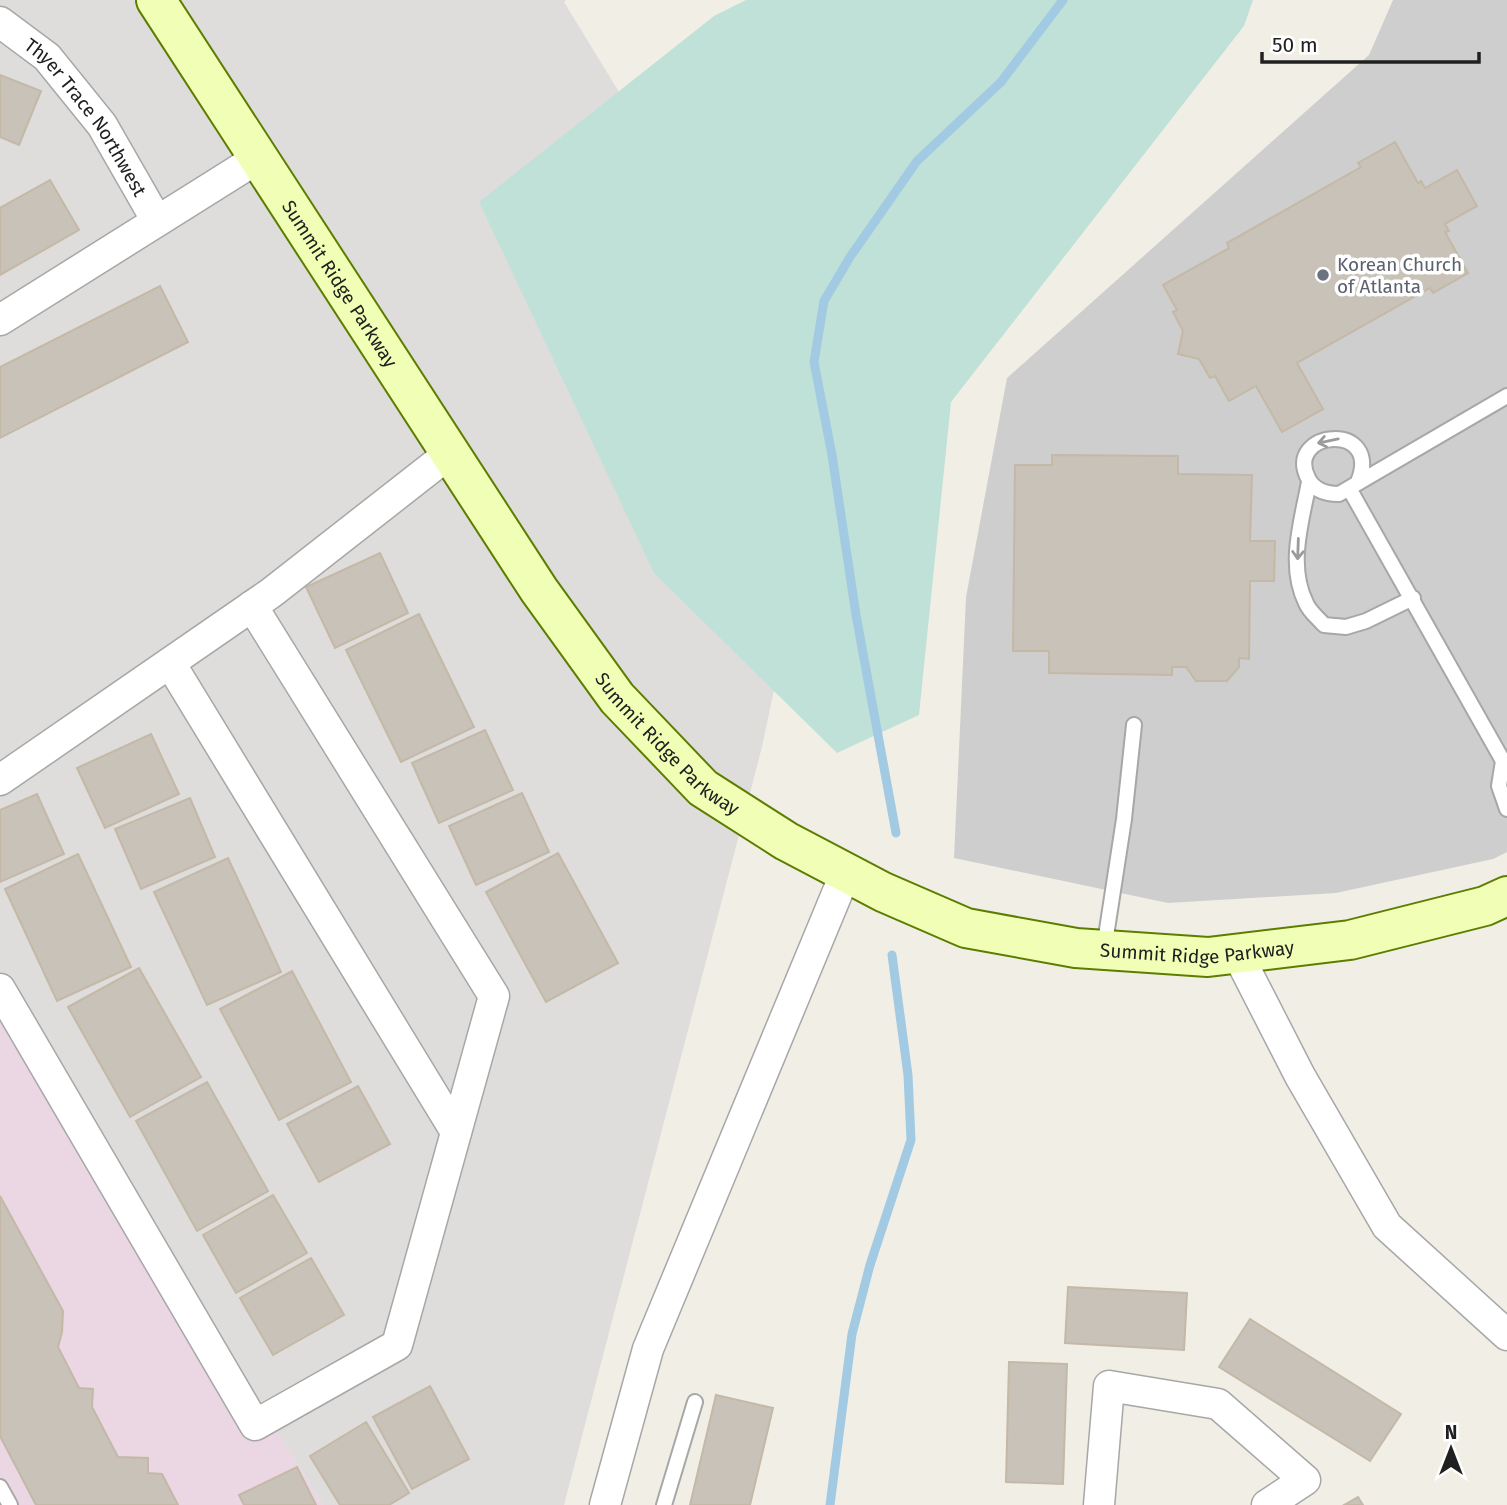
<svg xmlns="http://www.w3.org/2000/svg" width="1507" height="1505" viewBox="0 0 1507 1505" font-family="'Fira Sans',sans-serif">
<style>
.residential{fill:#dedddc}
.industrial{fill:#ebd6e4}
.religious{fill:#cecece}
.wetland{fill:#c0e1d7}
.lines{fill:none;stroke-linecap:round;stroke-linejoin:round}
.stream{stroke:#a2cae2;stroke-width:9}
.building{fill:#c9c2b8;stroke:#c4b8a6;stroke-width:2}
.lane-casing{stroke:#a7a7a7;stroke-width:18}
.street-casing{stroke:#a7a7a7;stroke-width:33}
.secondary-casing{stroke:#5c7d00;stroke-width:42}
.lane{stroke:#fff;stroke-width:14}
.street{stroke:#fff;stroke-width:30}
.secondary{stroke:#f0ffb5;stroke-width:38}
.oneway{stroke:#9b9b9b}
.worship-dot{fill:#6b7280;stroke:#fff;stroke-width:2.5}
.labels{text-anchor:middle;stroke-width:7;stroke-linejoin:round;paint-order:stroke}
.street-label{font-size:19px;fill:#202020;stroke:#fff}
.worship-label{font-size:19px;fill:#5b616d;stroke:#fff;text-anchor:start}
</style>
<rect width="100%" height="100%" fill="#f1efe5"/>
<path class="residential" d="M0,0h566l-2,2 264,432 -66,313 -198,758h-241l-320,-508 -3,1z"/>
<path class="industrial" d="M3,996l320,509h-323v-507z"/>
<path class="religious" d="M1393,0h114v852l-14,7 -157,34 -168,10 -214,-45 12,-261 41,-219 362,-323z"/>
<path class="wetland" d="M746,0h507l-9,26 -293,376 -32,313 -82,38 -183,-180 -175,-371 235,-186z"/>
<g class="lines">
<g class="stream">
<path d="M896,833l-40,-218 -24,-160 -18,-93 10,-61 26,-44 67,-96 84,-79 62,-82"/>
<path d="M830,1505l22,-171 18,-69 41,-125 -3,-65 -16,-120"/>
</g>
</g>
<g class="building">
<path d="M0,75l41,16 -22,54 -19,-8z"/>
<path d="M1395,142l23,41 3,-2 4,7 32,-18 20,36 -32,18 4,7 -4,1 23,41 -35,20 -3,-5 -133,75 26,46 -41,23 -26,-46 -27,15 -14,-25 -5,2 -11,-19 -21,-5 5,-23 -10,-19 4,-2 -14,-25 66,-37 -2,-5 134,-76 -3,-4z"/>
<path d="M50,180l29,50 -79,45v-67z"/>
<path d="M160,286l28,56 -188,96v-71z"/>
<path d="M1052,455l126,1v18l74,1 -2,66h25l-1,40h-24l-1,78 -10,-1v9l-12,14h-31l-10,-14h-14v8l-123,-2v-22h-36l2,-186h37z"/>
<path d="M380,553l28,60 -73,35 -29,-61z"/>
<path d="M419,614l55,113 -73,35 -55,-112z"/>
<path d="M485,730l28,60 -74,33 -27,-60z"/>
<path d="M151,734l28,60 -74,34 -28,-60z"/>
<path d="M522,793l27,59 -73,33 -27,-59z"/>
<path d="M37,794l27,60 -64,28v-72z"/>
<path d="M190,798l25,59 -74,32 -26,-60z"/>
<path d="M558,853l60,110 -72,39 -60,-110z"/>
<path d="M78,854l53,113 -74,34 -52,-112z"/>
<path d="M228,858l53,114 -74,33 -53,-113z"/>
<path d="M139,968l62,109 -71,40 -62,-110z"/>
<path d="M292,971l59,111 -72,38 -59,-111z"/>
<path d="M207,1082l61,109 -71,40 -61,-110z"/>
<path d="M358,1086l32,58 -71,38 -32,-58z"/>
<path d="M273,1195l34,58 -71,40 -33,-58z"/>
<path d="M0,1196l63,115 -1,21 -4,15 21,41 14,1 -1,18 26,50 30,1v15l14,1 16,31h-142l-36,-69z"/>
<path d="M311,1258l33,57 -71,40 -33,-57z"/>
<path d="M1068,1287l119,6 -3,57 -119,-7z"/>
<path d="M1250,1319l151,95 -31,47 -151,-94z"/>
<path d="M1009,1362l58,2 -4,120 -57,-2z"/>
<path d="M430,1386l39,73 -57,30 -39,-72z"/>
<path d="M716,1395l57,13 -23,97h-60z"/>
<path d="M366,1422l43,71 -20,12h-49l-30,-49z"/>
<path d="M297,1467l19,38h-72l-5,-10z"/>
<path d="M1358,1497l5,8h-19z"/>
</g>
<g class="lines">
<g class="lane-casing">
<g id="lane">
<path d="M1309,482c-7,38 -22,83 -3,121 3,8 12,15 18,22l22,2 20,-6 47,-23"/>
<path d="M1358,482c25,-61 -74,-52 -50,-4 6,13 18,16 31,16l168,-98"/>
<path d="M1350,490l153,271 4,3"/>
<path d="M1503,761l-4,25 8,23"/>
<path d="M1104,949l20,-130 10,-94"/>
<path d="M0,1487l10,18"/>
<path d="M664,1505l31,-103"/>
</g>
</g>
<g class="street-casing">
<g id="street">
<path id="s1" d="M0,22l47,35 55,68 55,96"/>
<path d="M0,320l258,-162"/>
<path d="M170,663l286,469"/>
<path d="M0,780l271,-187 179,-140"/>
<path d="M1237,953l63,123 87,150 120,109"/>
<path d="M0,989l255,436 142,-80 97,-349 -242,-390"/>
<path d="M605,1505l43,-156 198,-477"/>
<path d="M1099,1505l10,-119 109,18 87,76 -38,25"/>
</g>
</g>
<g class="secondary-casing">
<g id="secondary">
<path id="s2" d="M156,0l383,590 78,108 86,90 83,53 97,51 83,36 110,20 132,9 142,-17 135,-34 22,-10"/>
</g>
</g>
<use href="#lane" class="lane"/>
<use href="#street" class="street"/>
<use href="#secondary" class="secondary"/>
</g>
<defs><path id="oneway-shaft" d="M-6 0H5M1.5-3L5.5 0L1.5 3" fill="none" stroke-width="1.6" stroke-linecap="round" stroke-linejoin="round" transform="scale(1.75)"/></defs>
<g class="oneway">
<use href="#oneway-shaft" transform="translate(1328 441) rotate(168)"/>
<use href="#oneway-shaft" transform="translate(1298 549) rotate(92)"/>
</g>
<circle class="worship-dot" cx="1323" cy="275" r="7"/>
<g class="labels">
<g class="street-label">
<text dy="7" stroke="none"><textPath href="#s1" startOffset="130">Thyer Trace Northwest</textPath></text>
<text dy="7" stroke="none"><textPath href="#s2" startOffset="338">Summit Ridge Parkway</textPath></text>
<text dy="7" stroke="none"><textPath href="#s2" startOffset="905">Summit Ridge Parkway</textPath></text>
<text dy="7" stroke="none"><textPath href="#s2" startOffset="1493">Summit Ridge Parkway</textPath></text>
</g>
<g class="worship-label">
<text x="1337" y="271">Korean Church<tspan x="1337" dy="22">of Atlanta</tspan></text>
</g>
</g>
<g transform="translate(1451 1449)" stroke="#ffffff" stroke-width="5" paint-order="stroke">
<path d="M0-5L12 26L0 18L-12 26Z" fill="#202020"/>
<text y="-10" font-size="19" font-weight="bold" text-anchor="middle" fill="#202020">N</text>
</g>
<path d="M1262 52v10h217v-10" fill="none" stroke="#202020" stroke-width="3.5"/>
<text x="1272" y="52" font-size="21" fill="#202020" stroke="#ffffff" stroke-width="5" paint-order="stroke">50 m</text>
</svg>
